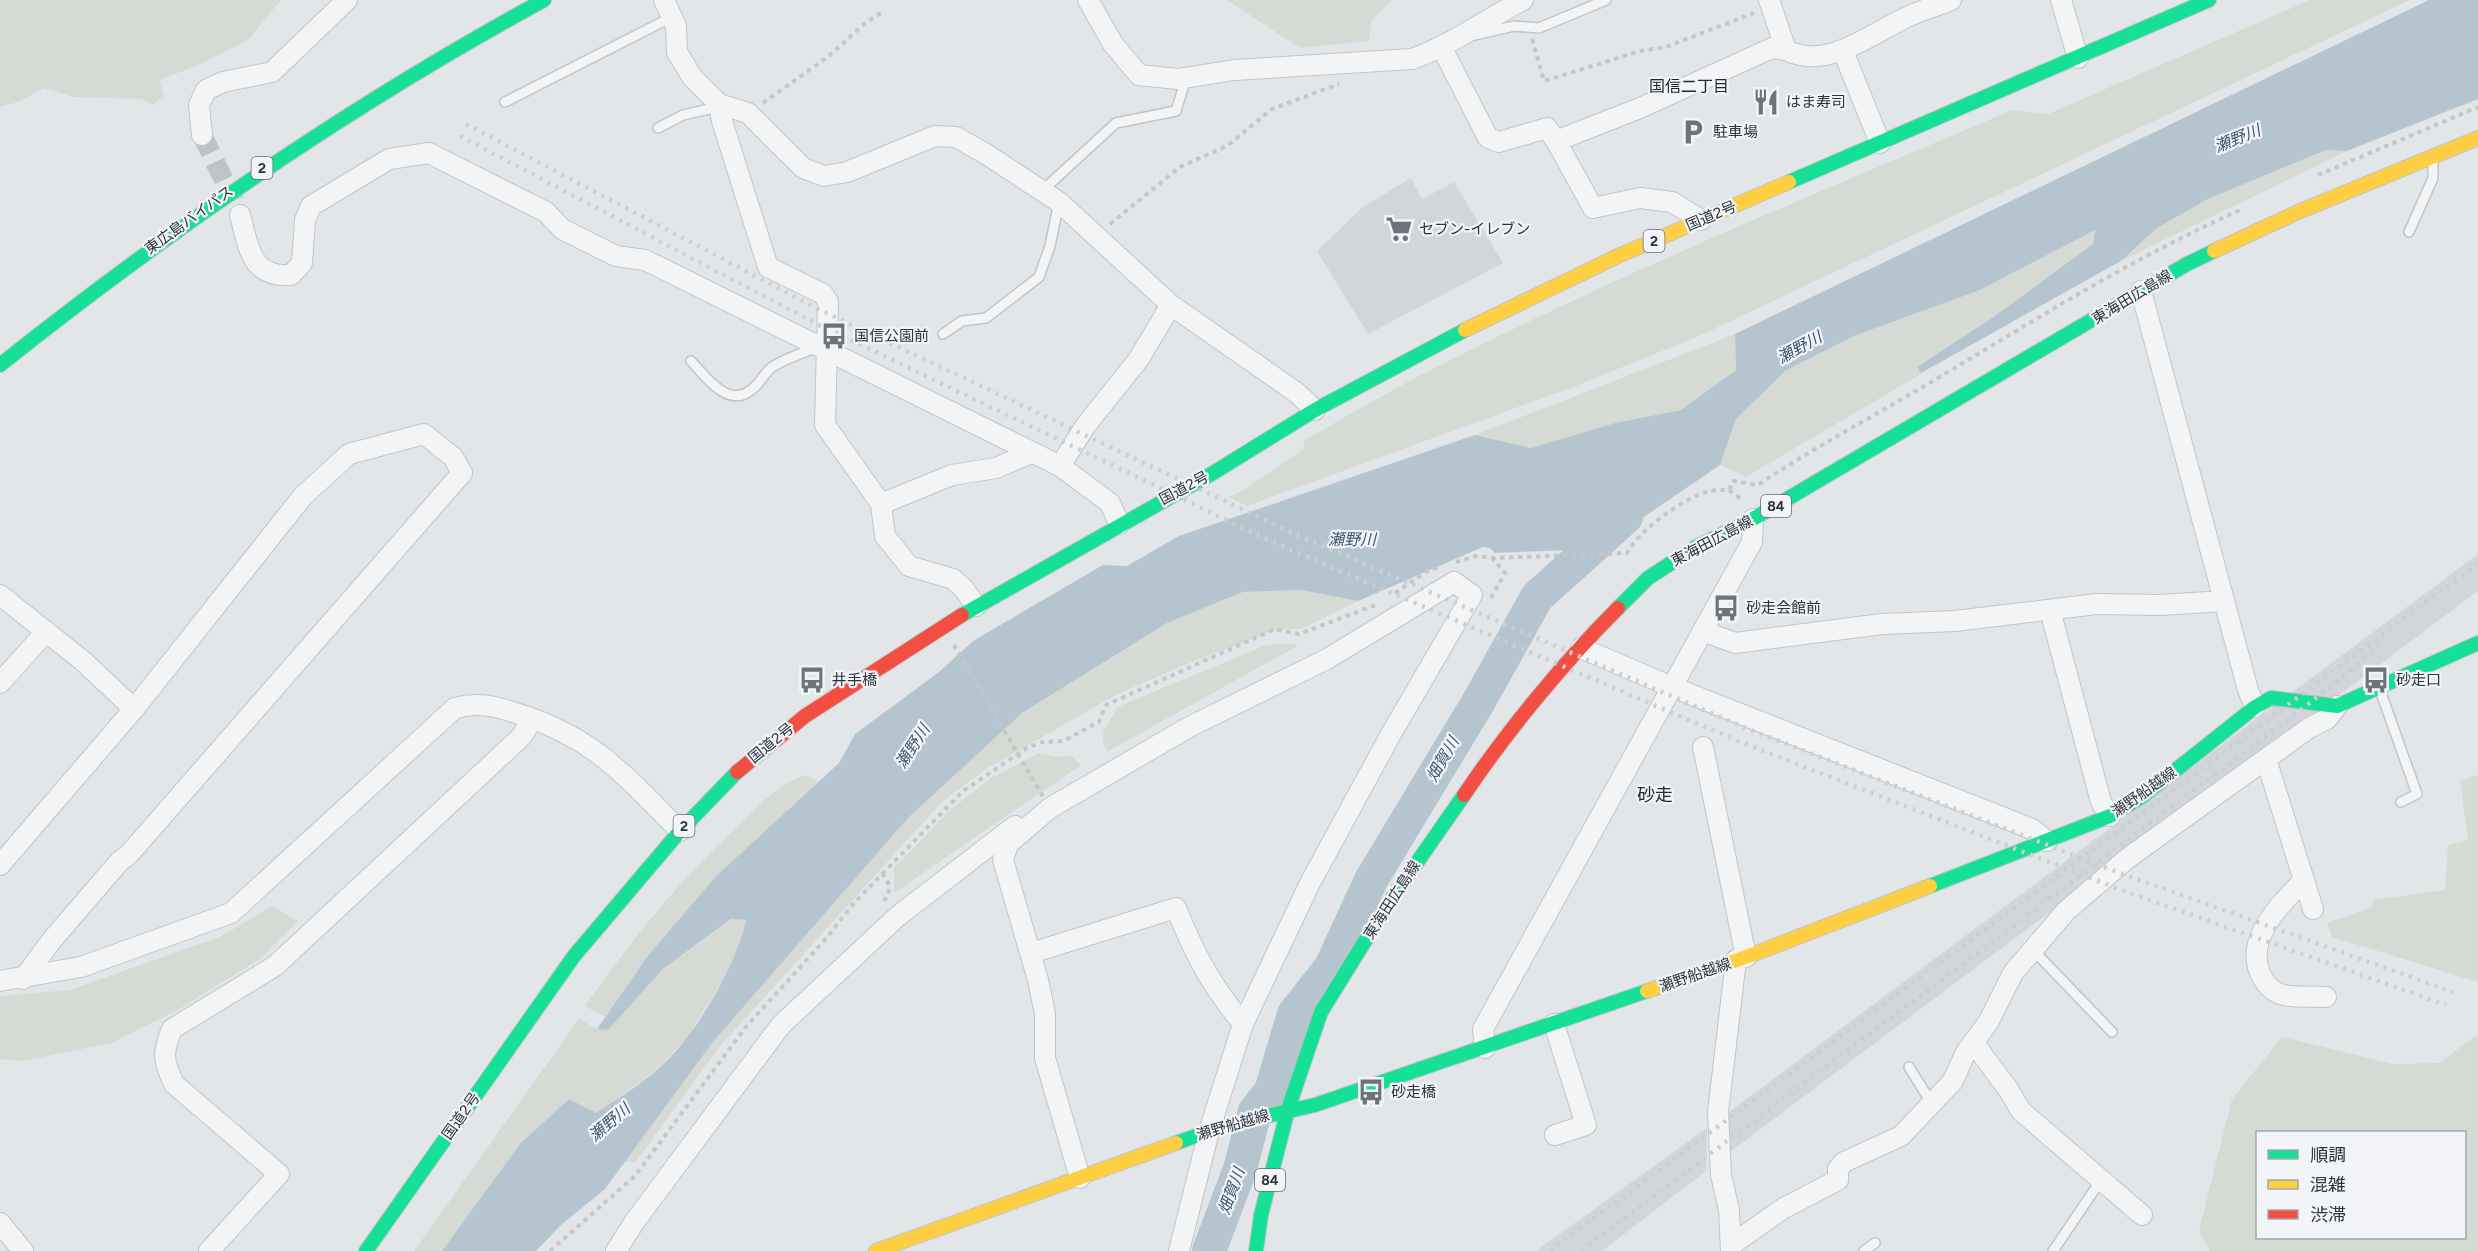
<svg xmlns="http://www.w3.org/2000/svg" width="2478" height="1251" viewBox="0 0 2478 1251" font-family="Figtree,'Noto Sans JP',sans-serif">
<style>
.built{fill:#d2d6db}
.green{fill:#d5dbd4;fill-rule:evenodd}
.water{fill:#b5c5d0}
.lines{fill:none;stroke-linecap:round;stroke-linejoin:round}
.river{stroke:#b5c5d0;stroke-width:34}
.street-tunnel{stroke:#bec3c6;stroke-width:20;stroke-dasharray:20 10;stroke-linecap:butt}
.lane-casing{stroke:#c2c4c6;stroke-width:12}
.street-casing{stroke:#c2c4c6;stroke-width:22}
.fast-casing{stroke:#c2c4c6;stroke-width:16}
.slow-casing{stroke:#c2c4c6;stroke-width:16}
.jam-casing{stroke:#c2c4c6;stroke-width:16}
.path{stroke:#c4c6c8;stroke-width:4;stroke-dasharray:4.5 4.5;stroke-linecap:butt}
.lane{stroke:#f3f4f5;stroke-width:9}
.street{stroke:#f3f4f5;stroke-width:20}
.fast{stroke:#16e098;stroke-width:14}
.slow{stroke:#ffcf43;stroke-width:14}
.jam{stroke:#f24e42;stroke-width:14}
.rail{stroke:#ccced0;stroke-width:4.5;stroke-dasharray:3 6;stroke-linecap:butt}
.path-bridge{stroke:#c4c6c8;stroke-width:4;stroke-dasharray:4.5 4.5;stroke-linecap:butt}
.labels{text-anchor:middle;stroke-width:4.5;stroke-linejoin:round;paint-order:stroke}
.shield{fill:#f2f4f7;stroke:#676e76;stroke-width:1.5}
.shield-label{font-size:14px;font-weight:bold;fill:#2c353f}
.poi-label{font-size:15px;fill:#2c353f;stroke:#f2f4f7;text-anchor:start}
.street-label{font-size:15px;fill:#2c353f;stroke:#f2f4f7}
.neighbourhood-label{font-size:16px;fill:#1e2630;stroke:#f2f4f7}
.water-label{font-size:16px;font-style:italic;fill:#3a586f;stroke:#f2f4f7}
.quarter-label{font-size:18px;fill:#1e2630;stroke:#f2f4f7}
</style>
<rect width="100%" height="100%" fill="#e3e6e8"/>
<g class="built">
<path d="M1411,178l11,21 32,-17 49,81 -135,71 -51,-83 46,-44z"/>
<path d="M2478,554v37l-752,564 -1,-40z"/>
<path d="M1707,1128l-1,43 -104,80h-66z"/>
</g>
<g class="green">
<path d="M0,0h281l-34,41 -51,25 -37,14 5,15 -11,10 -12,-6 -68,-2 -29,-9 -26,14 -18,5z"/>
<path d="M1227,0h165l-20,20 -3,21 -69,7z"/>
<path d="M2310,0h100l-713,337 -129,52 -321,117 -19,-9 16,-7 61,-42 -2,-7c39,-22 78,-45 118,-66 192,-99 392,-180 591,-265l36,4z"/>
<path d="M2326,150l21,1 -226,110 36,-33 51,-29z"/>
<path d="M2095,229l-2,15 -98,72 -78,51 4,7 -175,103 -26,-12 16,-46 49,-48 69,-35 126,-46z"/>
<path d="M1735,334l1,36 -55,40 -66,13 -84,25 -56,-13z"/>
<path d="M1301,590l57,11 -57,28h-24l-100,39 -63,28 -128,73 -44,33 -221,243 -86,118 -10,-2 87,-118 196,-225 114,-105 145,-90 76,-31z"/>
<path d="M1279,643l20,2 -192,107c-11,-20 2,-26 10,-45l147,-61z"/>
<path d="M1039,753l19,4 12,-2 11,10 -187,128v-25l57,-59 40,-31z"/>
<path d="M806,775l12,7 -102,94 -69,81 -42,60 -20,-11c49,-69 92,-124 155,-182 21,-20 37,-40 66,-49z"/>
<path d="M2478,775v207l-146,-45 -5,-14 45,-16 1,-7 72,-10 3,-45 20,-5 -8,-59z"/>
<path d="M272,906l26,15 -38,38 -84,52 -65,32 -89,18 -22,-2v-63l70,-6 152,-54z"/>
<path d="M732,919l15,1 -12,40 -47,76 -30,33 -62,45 -140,119 -14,18h-28l165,-232 18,10 11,1 56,-62z"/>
<path d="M2478,1034v217h-268l-11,-20 33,-132 50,-62 110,27 47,-1zM2258,1132h206v106h-206z"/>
</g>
<path class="water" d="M2429,0h49v99l-131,52 -21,-1 -118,49 -51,29 -36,33 -200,112 -4,-6 78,-51 98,-72 2,-14 -115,60 -126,46 -69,35 -49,48 -16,46 -123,84 -102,4 -5,-5 -7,-1 -125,54 -57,-11 -58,2 -76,31 -145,90 -114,105 -196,225 -107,146 -44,36 -25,26h-94l78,-107 49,-45 27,14c20,-13 42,-27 61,-43 36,-30 80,-105 89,-150l-15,-1 -67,49 -56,62 -11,-1 50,-72 69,-81 123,-113 16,-29 84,-62 34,-31 130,-76 24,1 52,-30 296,-101 56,13 84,-25 66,-13 55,-40 -1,-36z"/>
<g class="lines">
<path class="river" d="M1209,1251l31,-82 15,-58 16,-20 23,-77 37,-47 40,-87 108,-179 58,-104 89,-80"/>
<path class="street-tunnel" d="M202,135l32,66"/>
<g class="lane-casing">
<g id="lane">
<path d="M1475,35l39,-9 25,2 67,-28"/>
<path d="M505,102l167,-85"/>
<path d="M658,128l25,-13 35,-8"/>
<path d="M1043,190l73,-67 60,-12 10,-33"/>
<path d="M2409,232l24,-54v-17"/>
<path d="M943,334l19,-13 24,-3 53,-41 11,-31 9,-44"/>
<path d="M691,361c14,15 37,48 60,29 8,-5 12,-15 19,-21 11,-10 33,-15 47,-22"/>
<path d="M2380,690l37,104 -16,8"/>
<path d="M2033,950l79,82"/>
<path d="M1909,1067l23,37"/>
<path d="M1864,1251l11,-8"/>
<path d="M2053,1251l48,-71"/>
</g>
</g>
<g class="street-casing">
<g id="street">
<path d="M664,0l12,26 1,26 15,25 27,27 29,9 55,55 21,8 23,-4 88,-36 21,1 30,17 73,48 112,103 126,88 18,17"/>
<path d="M1088,0l25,44 26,31 39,4 56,-9 178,-11c39,-14 75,-40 111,-59"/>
<path d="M1769,0l17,50c38,20 79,-12 113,-29 16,-9 35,-14 52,-21"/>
<path d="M2061,0l17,58"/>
<path d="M1441,46l47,92 11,4 48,-14 9,13 84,-33 132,-60 14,2"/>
<path d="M1843,51l37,92"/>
<path d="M719,104l3,17 46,146 55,27 5,8 -3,123 56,79 4,32 24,30 44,13 11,10 12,17"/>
<path d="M202,135l-3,-30 7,-15 17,-8 49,-10 75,-72"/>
<path d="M1556,141l37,67 47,-10 32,4 29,18"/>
<path d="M240,215c9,32 10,63 51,60l11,-12 3,-43 6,-14 78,-47 40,-6 117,59 16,17 54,27 29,4 415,206 50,37 9,21"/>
<path d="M2141,291l107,399 7,17"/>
<path d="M1060,466l26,-41 52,-65 33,-55"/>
<path d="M881,504l71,-29 44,-7 35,-15"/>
<path d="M0,595l83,66 51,48"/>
<path d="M2050,610l51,192 9,14"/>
<path d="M1703,631l32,12 147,-19 73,-3 142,-17 63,1 64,-4"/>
<path d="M1581,648l91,39 360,142 15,12"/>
<path d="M0,683l45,-50"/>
<path d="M1703,747l43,210"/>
<path d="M2266,759l47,150"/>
<path d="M0,865l134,-156 169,-213 46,-42 75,-20 29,23 9,16 -332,380 -11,9 -67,78 -29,39"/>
<path d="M2304,880c-24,25 -63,61 -41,99 5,8 11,14 21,16 13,3 28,1 42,2"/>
<path d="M1031,953l145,-45c19,47 35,77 67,116"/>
<path d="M0,981l81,-14 150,-54 224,-205c25,-7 42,-1 67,7 74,24 104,62 158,116"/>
<path d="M1554,1024l32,101 -31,10"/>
<path d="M1973,1042l35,47 13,22 121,104"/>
<path d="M1485,1048l-2,-19 269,-487 1,-23"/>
<path d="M1080,1178l-35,-120v-44l-7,-34 -35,-120 5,-16 42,-36 139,-81 138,-68 127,-77 18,13 -81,139 -81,149 -67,141 -34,107 -30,120"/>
<path d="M0,1223l23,28"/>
<path d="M1731,1245l53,-37 54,-28v-11l6,-7 57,-26 52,-55 12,-27 24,-33 24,-48 53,-62 62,-53 181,-130 18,-9 10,-13"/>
<path d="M209,1251l70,-77 -105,-90c-11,-24 -12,-31 -2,-55l103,-63 246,-229 12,-18"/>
<path d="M616,1251l19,-30 146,-196 117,-109 117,-90"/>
<path d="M1731,1251l-2,-41 -8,-35 -3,-63 18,-152"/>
</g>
</g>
<g class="fast-casing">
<g id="fast">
<path d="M1789,182l420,-182"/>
<path d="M0,365c172,-137 351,-260 544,-365"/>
<path d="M1618,608l30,-30 48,-31 57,-28 434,-255 27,-13"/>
<path d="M962,615l251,-142 102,-63 150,-80"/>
<path d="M1930,886l180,-70 33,-20 112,-89 16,-9 66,8 141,-63"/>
<path d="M1176,1143l51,-18 88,-20 332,-114"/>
<path d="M366,1251l208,-295 106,-125 57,-59"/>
<path d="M1256,1251l5,-36 27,-106 33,-97 65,-105 78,-112"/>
</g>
</g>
<g class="slow-casing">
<g id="slow">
<path d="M2214,251l84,-39 180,-74"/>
<path d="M1465,330l153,-74 171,-74"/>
<path d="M1647,991l99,-34 184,-71"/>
<path d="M876,1251l300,-108"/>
</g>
</g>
<g class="jam-casing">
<g id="jam">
<path d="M737,772l68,-56 157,-101"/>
<path d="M1464,795c43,-64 100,-133 154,-187"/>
</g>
</g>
<g class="path">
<path d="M1532,39l12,42 96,-30 26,-4 88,-34"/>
<path d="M763,103l66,-47 35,-32 20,-13"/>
<path d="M2318,175l160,-68"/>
<path d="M1110,224l70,-57 47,-21 45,-37 67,-25"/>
<path d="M1729,490l12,9"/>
<path d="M1456,562l20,-6 17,2 134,-5c12,-23 58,-56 83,-62 6,-1 13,-1 19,-1l4,-9 25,4c58,-39 120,-71 180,-107 99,-59 196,-121 302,-168"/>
<path d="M1395,593l34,-23 11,-3"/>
<path d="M1491,598l14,-25 -12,-14"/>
<path d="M882,873c8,11 10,16 2,28"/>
<path d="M550,1251l85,-75 110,-148 79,-87 30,-38 109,-112 64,-43 15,-6 21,-1 36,-19 7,-17 169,-76 24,5 79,-30"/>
</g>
<use href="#lane" class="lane"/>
<use href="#street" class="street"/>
<use href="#fast" class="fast"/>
<use href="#slow" class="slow"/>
<use href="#jam" class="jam"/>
<g class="rail">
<path d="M466,124l352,185 468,221 462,199 372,144 333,119"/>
<path d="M460,136l353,186 466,223 464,198 373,145 330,117"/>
<path d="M1550,1251l928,-687"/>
<path d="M1581,1251l730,-549 68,-55"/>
</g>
<path class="path-bridge" d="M954,645l91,155"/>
</g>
<defs>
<g id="restaurant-bare" transform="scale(2.07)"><path d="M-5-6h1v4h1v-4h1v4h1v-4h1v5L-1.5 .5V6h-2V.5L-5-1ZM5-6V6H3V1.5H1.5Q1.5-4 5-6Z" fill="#6c737a" stroke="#f2f4f7" stroke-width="2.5" paint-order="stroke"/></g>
<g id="parking-bare" transform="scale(2.07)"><path d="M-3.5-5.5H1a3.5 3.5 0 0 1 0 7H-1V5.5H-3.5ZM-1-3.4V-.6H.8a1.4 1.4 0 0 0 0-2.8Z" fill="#6c737a" stroke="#f2f4f7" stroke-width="2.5" paint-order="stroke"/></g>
<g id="supermarket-bare" transform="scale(2.07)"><path d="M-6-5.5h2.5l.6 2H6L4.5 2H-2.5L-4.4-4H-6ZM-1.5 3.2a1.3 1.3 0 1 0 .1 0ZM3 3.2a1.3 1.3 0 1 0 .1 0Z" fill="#6c737a" stroke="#f2f4f7" stroke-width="2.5" paint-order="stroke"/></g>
<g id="bus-bare" transform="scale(2.07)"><path d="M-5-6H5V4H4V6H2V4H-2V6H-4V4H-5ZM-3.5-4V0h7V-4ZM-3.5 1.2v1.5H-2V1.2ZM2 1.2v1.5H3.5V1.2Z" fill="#6c737a" stroke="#f2f4f7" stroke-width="2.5" paint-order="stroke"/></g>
</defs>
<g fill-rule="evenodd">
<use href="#restaurant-bare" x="1766" y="102"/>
<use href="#parking-bare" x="1693" y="132"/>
<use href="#supermarket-bare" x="1399" y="229"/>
<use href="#bus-bare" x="834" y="336"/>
<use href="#bus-bare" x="1726" y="608"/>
<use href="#bus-bare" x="812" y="680"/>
<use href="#bus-bare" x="2376" y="680"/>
<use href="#bus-bare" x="1371" y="1092"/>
</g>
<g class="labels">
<g class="shield">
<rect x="251.5" y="157" width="21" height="22" rx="4.5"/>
<rect x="1643.5" y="230" width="21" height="22" rx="4.5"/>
<rect x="1761" y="495" width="30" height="22" rx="4.5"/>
<rect x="673.5" y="815" width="21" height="22" rx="4.5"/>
<rect x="1255" y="1169" width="30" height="22" rx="4.5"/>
</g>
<g class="shield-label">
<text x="262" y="173">2</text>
<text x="1654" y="246">2</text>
<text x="1776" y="511">84</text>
<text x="684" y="831">2</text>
<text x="1270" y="1185">84</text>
</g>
<g class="poi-label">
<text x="1786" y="107">はま寿司</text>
<text x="1713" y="137">駐車場</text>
<text x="1419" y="234">セブン-イレブン</text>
<text x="854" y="341">国信公園前</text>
<text x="1746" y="613">砂走会館前</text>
<text x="832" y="685">井手橋</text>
<text x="2396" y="685">砂走口</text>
<text x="1391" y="1097">砂走橋</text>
</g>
<g class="street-label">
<text transform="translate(1711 216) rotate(-23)" y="5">国道2号</text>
<text transform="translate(189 220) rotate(-36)" y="5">東広島バイパス</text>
<text transform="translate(2132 297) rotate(-31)" y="5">東海田広島線</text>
<text transform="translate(1184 488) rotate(-28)" y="5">国道2号</text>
<text transform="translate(1712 541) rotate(-28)" y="5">東海田広島線</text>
<text transform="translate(771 743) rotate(-39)" y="5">国道2号</text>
<text transform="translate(2144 792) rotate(-35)" y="5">瀬野船越線</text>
<text transform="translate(1392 900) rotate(-57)" y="5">東海田広島線</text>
<text transform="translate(1695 975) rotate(-19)" y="5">瀬野船越線</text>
<text transform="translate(461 1116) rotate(-55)" y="5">国道2号</text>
<text transform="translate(1233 1125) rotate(-16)" y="5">瀬野船越線</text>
</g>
<g class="neighbourhood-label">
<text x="1689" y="92">国信二丁目</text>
</g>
<g class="water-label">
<text transform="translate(2237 138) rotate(-22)" y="6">瀬野川</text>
<text transform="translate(1799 347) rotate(-29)" y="6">瀬野川</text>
<text x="1352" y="545">瀬野川</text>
<text transform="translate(912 746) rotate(-57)" y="6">瀬野川</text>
<text transform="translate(1442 759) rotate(-60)" y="6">畑賀川</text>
<text transform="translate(609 1122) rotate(-41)" y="6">瀬野川</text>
<text transform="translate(1231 1191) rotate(-70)" y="6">畑賀川</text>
</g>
<g class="quarter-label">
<text x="1655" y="801">砂走</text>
</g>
</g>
<rect x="2256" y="1131" width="210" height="108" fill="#f2f4f7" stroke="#a3a8ad" stroke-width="1.5"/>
<rect x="2268" y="1150" width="30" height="9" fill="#16e098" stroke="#a3a8ad" stroke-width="1.5"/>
<text x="2310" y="1161" font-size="18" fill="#2c353f">順調</text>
<rect x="2268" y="1180" width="30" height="9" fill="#ffcf43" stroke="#a3a8ad" stroke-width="1.5"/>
<text x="2310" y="1191" font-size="18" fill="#2c353f">混雑</text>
<rect x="2268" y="1210" width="30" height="9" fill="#f24e42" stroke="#a3a8ad" stroke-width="1.5"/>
<text x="2310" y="1221" font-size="18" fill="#2c353f">渋滞</text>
</svg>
